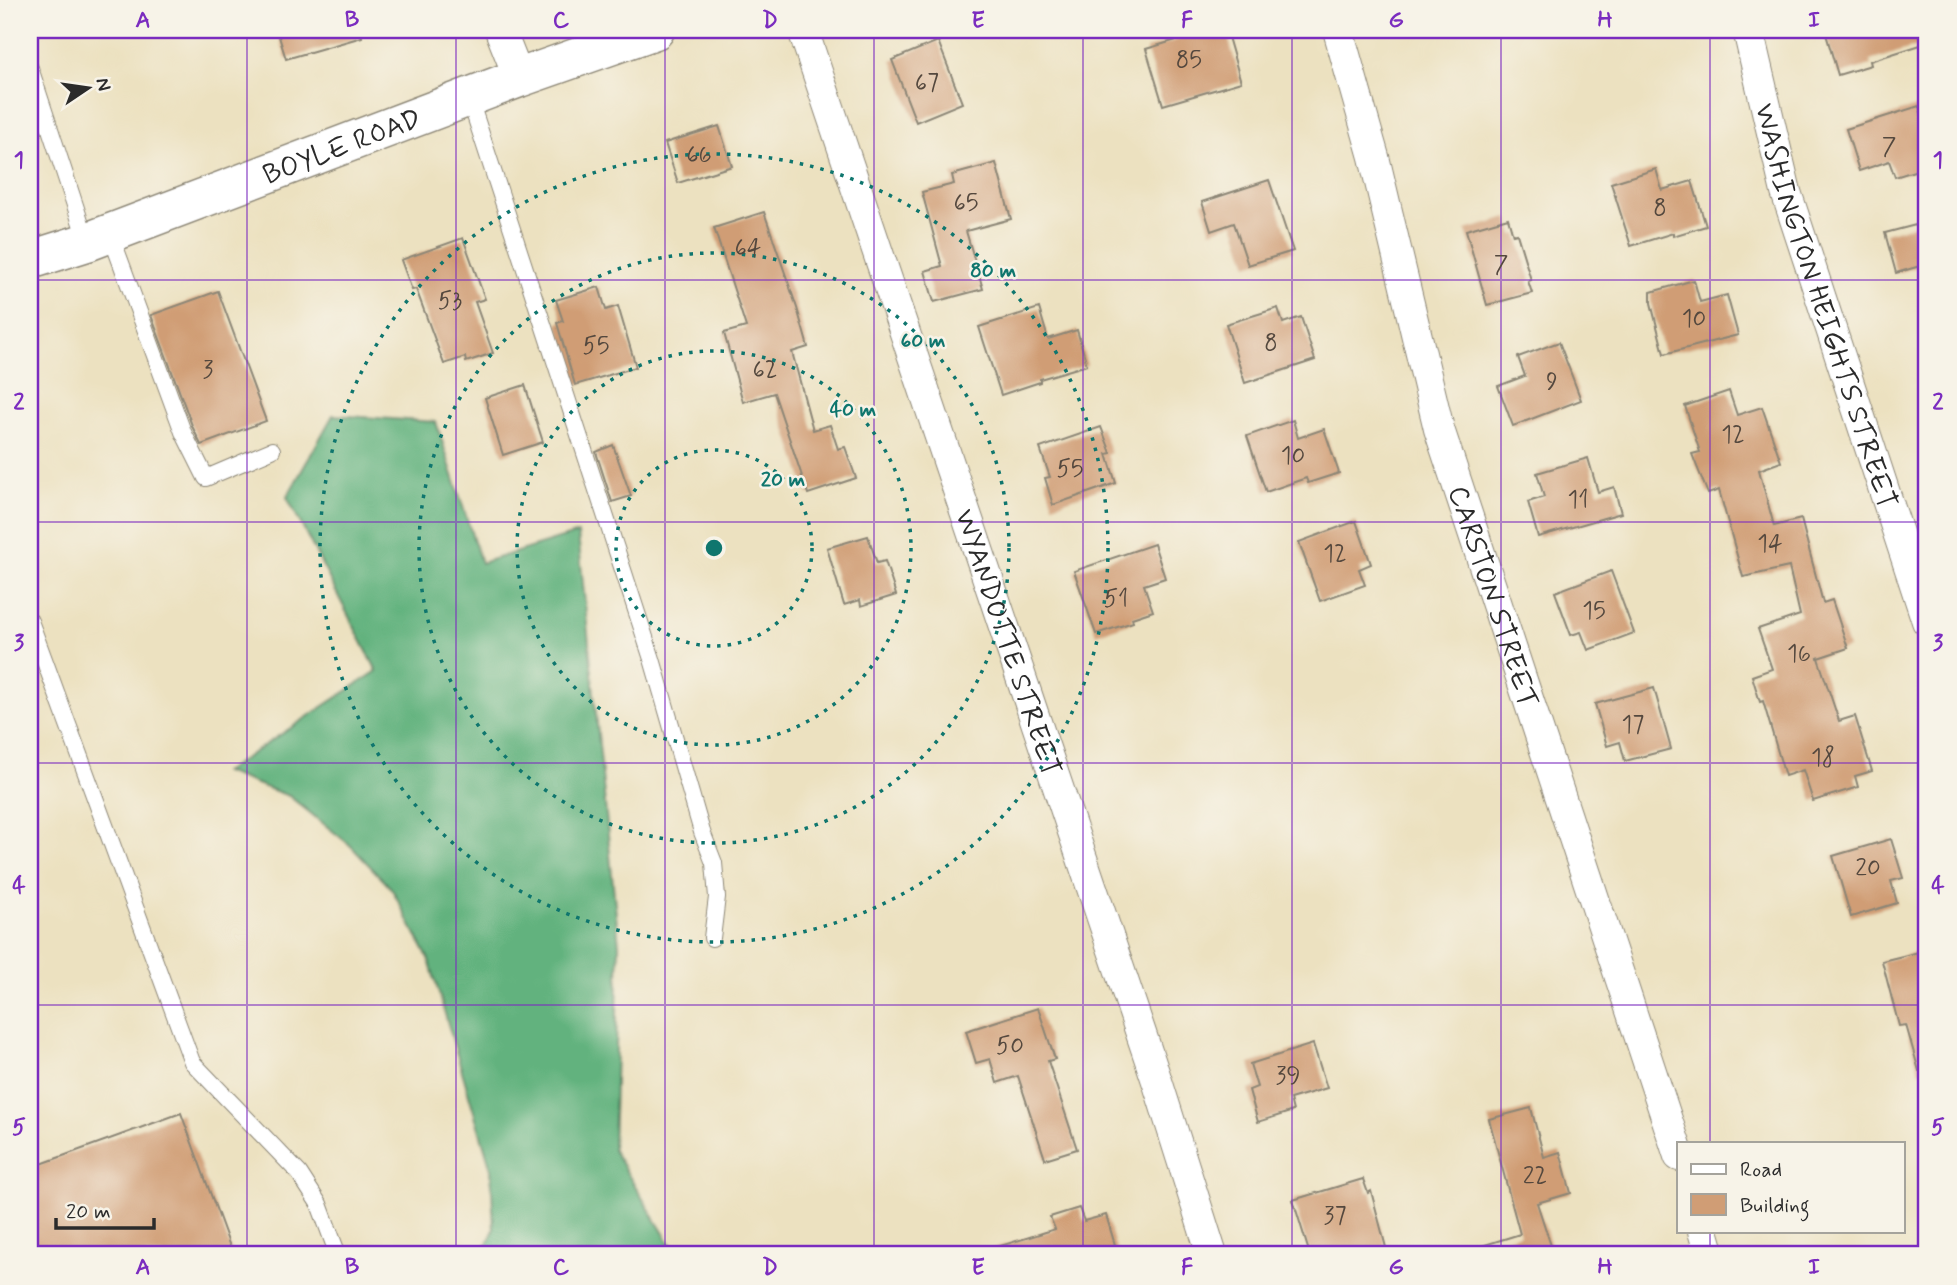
<svg xmlns="http://www.w3.org/2000/svg" width="1957" height="1285" viewBox="0 0 1957 1285" font-family="Mynerve,sans-serif">
<style>
.forest{fill:#62b27e;stroke:#466e54;stroke-width:2}
.building{fill:#d09d75}
.lines{fill:none;stroke-linecap:round;stroke-linejoin:round}
.service-casing{stroke:#8c8676;stroke-width:18}
.minor-casing{stroke:#8c8676;stroke-width:32}
.tertiary-casing{stroke:#8c8676;stroke-width:41}
.service{stroke:#fff;stroke-width:16}
.minor{stroke:#fff;stroke-width:30}
.tertiary{stroke:#fff;stroke-width:38}
.grid{fill:none;stroke:#7b2cbf;stroke-width:2;stroke-opacity:0.55}
.ring{fill:none;stroke:#0f766e;stroke-width:3.5;stroke-dasharray:3.5 7}
.labels{text-anchor:middle;stroke-width:5;stroke-linejoin:round;paint-order:stroke}
.number-label{font-size:24px;fill:#54483e}
.street-label{font-size:28px;fill:#2b2b2b;stroke:#f7f3e8}
.centre{fill:#0f766e;stroke:#f7f3e8;stroke-width:3.5}
.ring-label{font-size:21px;text-anchor:middle;font-weight:bold;fill:#0f766e;stroke:#f7f3e8;stroke-width:5;stroke-linejoin:round;paint-order:stroke}
.neatline{fill:none;stroke:#7b2cbf;stroke-width:2.5}
.grid-label{font-size:23px;text-anchor:middle;font-weight:bold;fill:#7b2cbf}
</style>
<rect width="100%" height="100%" fill="#f7f3e8"/>
<filter id="ink" filterUnits="userSpaceOnUse"><feTurbulence type="fractalNoise" baseFrequency=".0143" numOctaves="2"/><feDisplacementMap in="SourceGraphic" scale="14" xChannelSelector="R" yChannelSelector="G"/><feConvolveMatrix kernelMatrix="1 2 1 2 8 2 1 2 1" color-interpolation-filters="sRGB"/></filter>
<filter id="wash" filterUnits="userSpaceOnUse"><feTurbulence type="fractalNoise" baseFrequency=".00686" numOctaves="4" result="noise"/><feDisplacementMap in="SourceGraphic" scale="28" xChannelSelector="R" yChannelSelector="G"/><feGaussianBlur stdDeviation="1.57" result="paint"/><feColorMatrix in="noise" values="0 0 0 0 0 0 0 0 0 0 0 0 0 0 0 0 0 1.4 0 .05"/><feComposite in="paint" operator="in"/></filter>
<g filter="url(#wash)">
<rect width="100%" height="100%" fill="#ece1c0"/>
<path class="forest" d="M333,415l103,7 45,141 97,-30 41,412 -6,205 64,105h-195l12,-25 -3,-61 -62,-209 -37,-71 -42,-44 -61,-49 -65,-24 153,-101 -90,-174z"/>
<g id="blocks">
<g class="building">
<path d="M277,30h84l1,7 -76,22z"/>
<path d="M1210,30h16l15,52 -78,23 -17,-56z"/>
<path d="M1840,30h87v13l-57,18 1,4 -33,10 -12,-41z"/>
<path d="M938,41l24,62 -46,19 -24,-62z"/>
<path d="M1919,106l8,25v36l-32,10 -6,-16 -30,10 -13,-42z"/>
<path d="M719,126l13,40 -54,17 -13,-40z"/>
<path d="M996,163l15,56 -45,12 17,58 -49,13 -9,-31 17,-5 -20,-74 32,-8 -2,-9z"/>
<path d="M1656,169l6,21 30,-9 14,45 -33,10v-3l-42,13 -20,-63z"/>
<path d="M1269,180l24,71 -45,14 -14,-42 -23,8 -9,-29z"/>
<path d="M764,212l33,96 11,39 -16,5 21,78 17,-5 8,24 7,-2 11,31 -48,16 -34,-101 -31,9 -19,-69 22,-6 -32,-99z"/>
<path d="M1508,218l5,17 4,-1 14,46 -3,1 4,12 -45,12 -21,-75z"/>
<path d="M1927,222v42l-31,9 -11,-40z"/>
<path d="M463,238l22,61 -10,3 18,51 -27,9 -1,-5 -21,7 -28,-75 -4,1 -11,-30z"/>
<path d="M1694,280l6,22 27,-7 11,40 -74,19 -13,-51v-11z"/>
<path d="M599,287l7,23 12,-4 18,61 -61,18 -18,-62 6,-2 -7,-21z"/>
<path d="M218,291l48,130 -65,24 -8,-17 -42,-113z"/>
<path d="M1039,308l9,31 29,-9 10,35 -47,14v3l-39,13 -22,-68z"/>
<path d="M1278,308l5,15 18,-6 14,43 -70,23 -19,-59z"/>
<path d="M1559,342l22,58 -68,26 -15,-40 27,-10 -7,-19z"/>
<path d="M525,385l18,57 -40,13 -18,-57z"/>
<path d="M1729,391l8,24 25,-8 19,55 -22,8 15,56 27,-7 22,84 9,-3 16,48 -30,10 21,63 16,-5 17,55 -17,5 3,11 -45,14 -10,-31 -18,6 -22,-75 -3,1 -8,-26 20,-7 -14,-40 42,-14 -11,-48 -46,10 -24,-87 -11,4 -16,-40 8,-2 -15,-46z"/>
<path d="M1293,420l5,18 26,-9 15,44 -31,10 -2,-5 -40,14 -19,-56z"/>
<path d="M1101,427l10,26 -4,1 9,29 -63,22 -8,-27 5,-1 -10,-29z"/>
<path d="M613,445l18,51 -19,6 -16,-50z"/>
<path d="M1588,458l10,34 16,-5 7,26 -83,24 -10,-35 16,-5 -7,-24z"/>
<path d="M1356,521l15,43 -12,5 6,16 -45,16 -21,-59z"/>
<path d="M868,536l9,27 8,-2 11,34 -35,11 -1,-6 -16,5 -17,-57z"/>
<path d="M1154,544l11,34 -21,7 9,26 -21,7 1,4 -37,12 -22,-63z"/>
<path d="M1611,571l23,62 -46,17 -7,-18 -10,3 -16,-43z"/>
<path d="M1654,688l17,61 -46,12 -5,-19 -13,4 -12,-42z"/>
<path d="M1891,839l12,39 -12,3 6,22 -46,14 -18,-61z"/>
<path d="M1927,950v120l-8,1 -13,-46 -7,1 -17,-65z"/>
<path d="M1038,1008l17,51 -7,2 29,88 -32,10 -27,-83 -21,7 -7,-24 -14,4 -10,-32z"/>
<path d="M1313,1044l14,44 -37,11 3,12 -35,11 -9,-32 8,-3 -7,-23z"/>
<path d="M1531,1108l13,49 16,-5 11,41 -34,10 17,52h-81l-1,-6 48,-15 -31,-115z"/>
<path d="M181,1113l52,142h-203v-87z"/>
<path d="M1363,1179l5,14 3,-2 17,64h-78l-17,-55z"/>
<path d="M1079,1208l5,13 22,-6 12,40h-126l-1,-6 64,-20 -5,-12z"/>
</g>
</g>
</g>
<g filter="url(#ink)">
<use href="#blocks" fill-opacity="0" stroke="#8c8676" stroke-width="2"/>
<g class="lines">
<g class="service-casing">
<g id="service">
<path d="M30,68l57,174"/>
<path d="M469,97l183,562 50,173 12,31 3,34 -5,41"/>
<path d="M110,233l73,199 23,46 66,-28"/>
<path d="M30,621l162,441 107,111 20,31 19,51"/>
</g>
</g>
<g class="minor-casing">
<g id="minor">
<path d="M500,30l19,48"/>
<path id="s1" d="M803,30l355,1054 54,171"/>
<path id="s2" d="M1338,30l36,127 65,272 240,727"/>
<path id="s3" d="M1748,30l38,162 141,429"/>
<path d="M1703,1231l7,24"/>
</g>
</g>
<g class="tertiary-casing">
<g id="tertiary">
<path id="s4" d="M30,260l57,-18 432,-164 136,-48"/>
</g>
</g>
<use href="#service" class="service"/>
<use href="#minor" class="minor"/>
<use href="#tertiary" class="tertiary"/>
</g>
</g>
<path class="grid" d="M247,30v1225M456,30v1225M665,30v1225M874,30v1225M1083,30v1225M1292,30v1225M1501,30v1225M1710,30v1113M30,280h1897M30,522h1897M30,763h1897M30,1005h1897M1710,1231v24"/>
<g class="ring">
<circle cx="714" cy="548" r="98"/>
<circle cx="714" cy="548" r="197"/>
<circle cx="714" cy="548" r="295"/>
<circle cx="714" cy="548" r="394"/>
</g>
<g class="labels">
<g class="number-label">
<text x="1189" y="67">85</text>
<text x="927" y="90">67</text>
<text x="1889" y="154">7</text>
<text x="699" y="162">66</text>
<text x="966" y="210">65</text>
<text x="1660" y="215">8</text>
<text x="748" y="255">64</text>
<text x="1501" y="272">7</text>
<text x="450" y="308">53</text>
<text x="1694" y="326">10</text>
<text x="1271" y="350">8</text>
<text x="596" y="353">55</text>
<text x="208" y="377">3</text>
<text x="765" y="377">62</text>
<text x="1552" y="389">9</text>
<text x="1733" y="442">12</text>
<text x="1293" y="463">10</text>
<text x="1070" y="476">55</text>
<text x="1578" y="507">11</text>
<text x="1770" y="551">14</text>
<text x="1335" y="561">12</text>
<text x="1116" y="606">51</text>
<text x="1594" y="618">15</text>
<text x="1799" y="661">16</text>
<text x="1633" y="732">17</text>
<text x="1823" y="765">18</text>
<text x="1868" y="875">20</text>
<text x="1010" y="1053">50</text>
<text x="1288" y="1083">39</text>
<text x="1535" y="1183">22</text>
<text x="1335" y="1223">37</text>
</g>
<g class="street-label">
<text dy="10" stroke="none"><textPath href="#s4" startOffset="332">BOYLE ROAD</textPath></text>
<text dy="10" stroke="none"><textPath href="#s3" startOffset="287">WASHINGTON HEIGHTS STREET</textPath></text>
<text dy="10" stroke="none"><textPath href="#s2" startOffset="588">CARSTON STREET</textPath></text>
<text dy="10" stroke="none"><textPath href="#s1" startOffset="646">WYANDOTTE STREET</textPath></text>
</g>
</g>
<circle cx="714" cy="548" r="10" class="centre"/>
<g class="ring-label">
<text x="993" y="277">80 m</text>
<text x="923" y="347">60 m</text>
<text x="853" y="416">40 m</text>
<text x="783" y="486">20 m</text>
</g>
<rect width="1957" height="1285" fill="none" stroke="#f7f3e8" stroke-width="77"/>
<rect x="1677" y="1142" width="228" height="91" fill="#f7f3e8" stroke="#a5a39c" stroke-width="2"/>
<rect x="1691" y="1164" width="35" height="10" fill="#ffffff" stroke="#a5a39c" stroke-width="2"/>
<text x="1740" y="1176" font-size="21" fill="#2b2b2b">Road</text>
<rect x="1691" y="1194" width="35" height="21" fill="#d09d75" stroke="#a5a39c" stroke-width="2"/>
<text x="1740" y="1212" font-size="21" fill="#2b2b2b">Building</text>
<g transform="translate(88 88) rotate(77)" stroke="#f7f3e8" stroke-width="5" paint-order="stroke">
<path d="M0-5L12 26L0 18L-12 26Z" fill="#2b2b2b"/>
<text y="-10" font-size="19" font-weight="bold" text-anchor="middle" fill="#2b2b2b">N</text>
</g>
<path d="M56 1218v10h98v-10" fill="none" stroke="#2b2b2b" stroke-width="3.5"/>
<text x="66" y="1218" font-size="21" fill="#2b2b2b" stroke="#f7f3e8" stroke-width="5" paint-order="stroke">20 m</text>
<rect x="38" y="38" width="1880" height="1208" class="neatline"/>
<g class="grid-label">
<text x="143" y="27">A</text>
<text x="352" y="27">B</text>
<text x="561" y="27">C</text>
<text x="770" y="27">D</text>
<text x="978" y="27">E</text>
<text x="1187" y="27">F</text>
<text x="1396" y="27">G</text>
<text x="1605" y="27">H</text>
<text x="1814" y="27">I</text>
<text x="19" y="167">1</text>
<text x="1938" y="167">1</text>
<text x="19" y="409">2</text>
<text x="1938" y="409">2</text>
<text x="19" y="650">3</text>
<text x="1938" y="650">3</text>
<text x="19" y="892">4</text>
<text x="1938" y="892">4</text>
<text x="19" y="1134">5</text>
<text x="1938" y="1134">5</text>
<text x="143" y="1274">A</text>
<text x="352" y="1274">B</text>
<text x="561" y="1274">C</text>
<text x="770" y="1274">D</text>
<text x="978" y="1274">E</text>
<text x="1187" y="1274">F</text>
<text x="1396" y="1274">G</text>
<text x="1605" y="1274">H</text>
<text x="1814" y="1274">I</text>
</g>
</svg>
